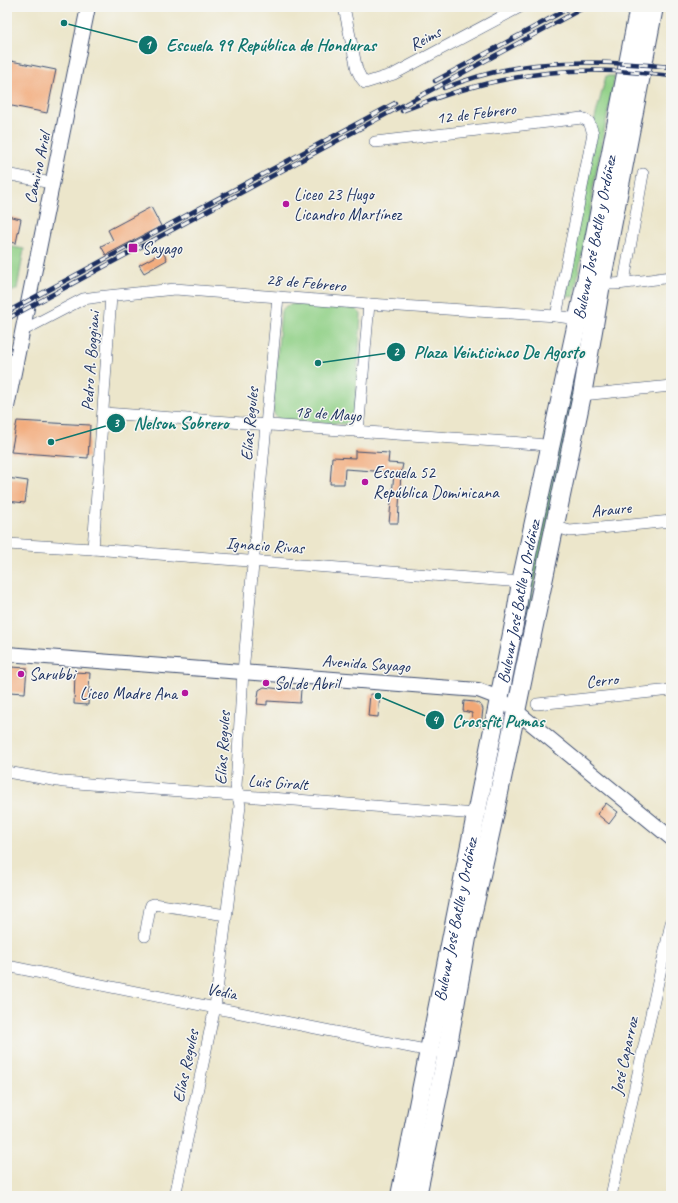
<svg xmlns="http://www.w3.org/2000/svg" width="678" height="1203" viewBox="0 0 678 1203" font-family="Caveat,sans-serif">
<style>
.green{fill:#90d086;stroke:#568072}
.building{fill:#f2a877}
.lines{fill:none;stroke-linecap:round;stroke-linejoin:round}
.minor-casing{stroke:#3a4a6e;stroke-width:12}
.tertiary-casing{stroke:#3a4a6e;stroke-width:16}
.primary-casing{stroke:#3a4a6e;stroke-width:20}
.minor{stroke:#fff;stroke-width:11}
.tertiary{stroke:#fff;stroke-width:14}
.primary{stroke:#fff;stroke-width:18}
.rail-casing{stroke:#1b2f5e;stroke-width:4.5}
.rail{stroke:#f6f6f2;stroke-width:3;stroke-dasharray:9;stroke-linecap:butt}
.poi-dot{fill:#b5179e;stroke:#f6f6f2;stroke-width:1.5}
.labels{text-anchor:middle;stroke-width:3;stroke-linejoin:round;paint-order:stroke}
.street-label{font-size:17px;fill:#1b2f5e;stroke:#f6f6f2}
.poi-label{font-size:17px;fill:#1b2f5e;stroke:#f6f6f2;text-anchor:start}
.leader{fill:none;stroke:#0f766e;stroke-width:1.5}
.callout-dot{fill:#0f766e;stroke:#f6f6f2;stroke-width:1.5}
.mark-label{font-size:12px;text-anchor:middle;font-weight:bold;fill:#fff}
.callout-label{font-size:18px;text-anchor:middle;font-weight:bold;fill:#0f766e;stroke:#f6f6f2;stroke-width:3;stroke-linejoin:round;paint-order:stroke}
</style>
<rect width="100%" height="100%" fill="#f6f6f2"/>
<filter id="ink" filterUnits="userSpaceOnUse"><feTurbulence type="fractalNoise" baseFrequency=".025" numOctaves="2"/><feDisplacementMap in="SourceGraphic" scale="8" xChannelSelector="R" yChannelSelector="G"/><feConvolveMatrix kernelMatrix="1 2 1 2 8 2 1 2 1" color-interpolation-filters="sRGB"/></filter>
<filter id="wash" filterUnits="userSpaceOnUse"><feTurbulence type="fractalNoise" baseFrequency=".012" numOctaves="4" result="noise"/><feDisplacementMap in="SourceGraphic" scale="16" xChannelSelector="R" yChannelSelector="G"/><feGaussianBlur stdDeviation="0.9" result="paint"/><feColorMatrix in="noise" values="0 0 0 0 0 0 0 0 0 0 0 0 0 0 0 0 0 1.4 0 .05"/><feComposite in="paint" operator="in"/></filter>
<g filter="url(#wash)">
<rect width="100%" height="100%" fill="#ece6cb"/>
<g class="green">
<path d="M606,76h9l-24,123h1l-18,98 -8,-1 28,-174z"/>
<path d="M7,246l17,3 -7,40 -10,5z"/>
<path d="M293,304l63,5 5,5 -6,103 -5,5 -6,2 -63,-4c-5,-2 -8,-6 -8,-12l8,-97 5,-5z"/>
<path d="M576,360l-1,33 -51,241 1,-37z"/>
</g>
<g id="blocks">
<g class="building">
<path d="M11,61l45,9 -9,43 -40,-8v-24z"/>
<path d="M151,207l10,19 -55,29 -5,-9 12,-6 -5,-10z"/>
<path d="M7,216l14,3 -5,24 -9,-1z"/>
<path d="M163,252l4,8 -23,13 -5,-8z"/>
<path d="M17,421l73,4 -2,33 -77,-6z"/>
<path d="M355,451l34,2 -1,10 15,1 -2,9 -3,50h-9l5,-49h-7l1,-2 -43,-3 -1,15h-14l2,-27 23,1z"/>
<path d="M7,478l21,3 -3,22 -18,-2z"/>
<path d="M11,667l16,1 -2,25 -16,-1z"/>
<path d="M75,672l15,1 -2,32 -14,-1z"/>
<path d="M264,687l16,2v-1l21,1 -1,14 -33,-2v4l-10,-1 2,-14z"/>
<path d="M370,694l10,1 -2,22 -10,-1z"/>
<path d="M464,701l11,1 6,3 2,4 -2,17 -10,-1 1,-12 -9,-2z"/>
<path d="M606,803l12,9 -9,12 -12,-10z"/>
</g>
</g>
</g>
<g filter="url(#ink)">
<use href="#blocks" fill-opacity="0" stroke="#3a4a6e" stroke-width="1"/>
<g class="lines">
<g class="minor-casing">
<g id="minor">
<path d="M344,7l13,63 4,8 4,5 29,-9 126,-67"/>
<path d="M375,142l199,-23 8,-1 7,4 4,11 -37,183"/>
<path d="M7,174l44,9"/>
<path d="M624,282l19,-108"/>
<path d="M596,283c19,4 55,-4 75,-6"/>
<path d="M22,331l61,-32 14,-2 78,-8 194,15 187,12 28,4"/>
<path d="M582,395l89,-9"/>
<path d="M104,413l432,31 14,2"/>
<path d="M358,432l11,-128"/>
<path d="M556,527l14,4 101,-10"/>
<path d="M7,544l86,5 428,33"/>
<path d="M93,549l18,-253"/>
<path d="M537,704l134,-14"/>
<path d="M7,772l57,10 412,32"/>
<path d="M145,936l5,-28 1,-3 3,-1 72,11"/>
<path d="M7,966l423,85"/>
<path d="M175,1196l40,-189 25,-201 -4,-20 7,-114 35,-375"/>
<path d="M611,1196l60,-273"/>
</g>
</g>
<g class="tertiary-casing">
<g id="tertiary">
<path d="M7,407l81,-400"/>
<path d="M7,654l471,36 21,8 17,13 155,127"/>
</g>
</g>
<g class="primary-casing">
<g id="primary">
<path id="s1" d="M400,1196l116,-582 5,-32 65,-301 53,-274"/>
<path d="M417,1196l28,-134 22,-124 28,-126 87,-417 19,-111 53,-277"/>
</g>
</g>
<use href="#minor" class="minor"/>
<use href="#tertiary" class="tertiary"/>
<use href="#primary" class="primary"/>
<g class="rail-casing">
<g id="rail">
<path d="M435,81l136,-74"/>
<path d="M444,88c21,-8 43,-15 65,-19 50,-10 111,-7 162,-2"/>
<path d="M402,111c68,-28 141,-44 214,-40 19,1 37,3 55,5"/>
<path d="M7,312l388,-209"/>
<path d="M7,319l578,-312"/>
</g>
</g>
<use href="#rail" class="rail"/>
</g>
</g>
<g class="poi-dot">
<circle cx="286" cy="204" r="4"/>
<rect x="128" y="243" width="10" height="10" rx="2"/>
<circle cx="365" cy="482" r="4"/>
<circle cx="21" cy="674" r="4"/>
<circle cx="266" cy="683" r="4"/>
<circle cx="185" cy="693" r="4"/>
</g>
<g class="labels">
<g class="street-label">
<text transform="translate(425 38) rotate(-28)" y="6">Reims</text>
<text transform="translate(476 113) rotate(-7)" y="6">12 de Febrero</text>
<text transform="translate(37 168) rotate(-78)" y="6">Camino Ariel</text>
<text dy="6" stroke="none"><textPath href="#s1" startOffset="978">Bulevar José Batlle y Ordóñez</textPath></text>
<text transform="translate(306 282) rotate(5)" y="6">28 de Febrero</text>
<text transform="translate(90 361) rotate(-86)" y="6">Pedro A. Boggiani</text>
<text transform="translate(328 413) rotate(4)" y="6">18 de Mayo</text>
<text transform="translate(249 424) rotate(-85)" y="6">Elías Regules</text>
<text transform="translate(611 509) rotate(-6)" y="6">Araure</text>
<text transform="translate(265 545) rotate(4)" y="6">Ignacio Rivas</text>
<text dy="6" stroke="none"><textPath href="#s1" startOffset="606">Bulevar José Batlle y Ordóñez</textPath></text>
<text transform="translate(366 663) rotate(4)" y="6">Avenida Sayago</text>
<text transform="translate(602 680) rotate(-6)" y="6">Cerro</text>
<text transform="translate(222 748) rotate(-87)" y="6">Elías Regules</text>
<text transform="translate(278 782) rotate(4)" y="6">Luis Giralt</text>
<text dy="6" stroke="none"><textPath href="#s1" startOffset="282">Bulevar José Batlle y Ordóñez</textPath></text>
<text transform="translate(222 991) rotate(11)" y="6">Vedia</text>
<text transform="translate(624 1056) rotate(-78)" y="6">José Caparroz</text>
<text transform="translate(185 1066) rotate(-78)" y="6">Elías Regules</text>
</g>
<g class="poi-label">
<text x="294" y="200">Liceo 23 Hugo<tspan x="294" dy="20">Licandro Martínez</tspan></text>
<text x="142" y="254">Sayago</text>
<text x="373" y="478">Escuela 52<tspan x="373" dy="20">República Dominicana</tspan></text>
<text x="29" y="680">Sarubbi</text>
<text x="274" y="689">Sol de Abril</text>
<text x="177" y="699" text-anchor="end">Liceo Madre Ana</text>
</g>
</g>
<path class="leader" d="M64 23L148 45M318 363L396 352M51 442L116 423M378 696L435 720"/>
<g class="callout-dot">
<circle cx="64" cy="23" r="4"/>
<circle cx="318" cy="363" r="4"/>
<circle cx="51" cy="442" r="4"/>
<circle cx="378" cy="696" r="4"/>
<circle cx="148" cy="45" r="10"/>
<circle cx="396" cy="352" r="10"/>
<circle cx="116" cy="423" r="10"/>
<circle cx="435" cy="720" r="10"/>
</g>
<g class="mark-label">
<text x="148" y="49">1</text>
<text x="396" y="356">2</text>
<text x="116" y="427">3</text>
<text x="435" y="724">4</text>
</g>
<g class="callout-label">
<text x="271" y="51">Escuela 99 República de Honduras</text>
<text x="499" y="358">Plaza Veinticinco De Agosto</text>
<text x="181" y="429">Nelson Sobrero</text>
<text x="498" y="727">Crossfit Pumas</text>
</g>
<rect width="678" height="1203" fill="none" stroke="#f6f6f2" stroke-width="24"/>
</svg>
